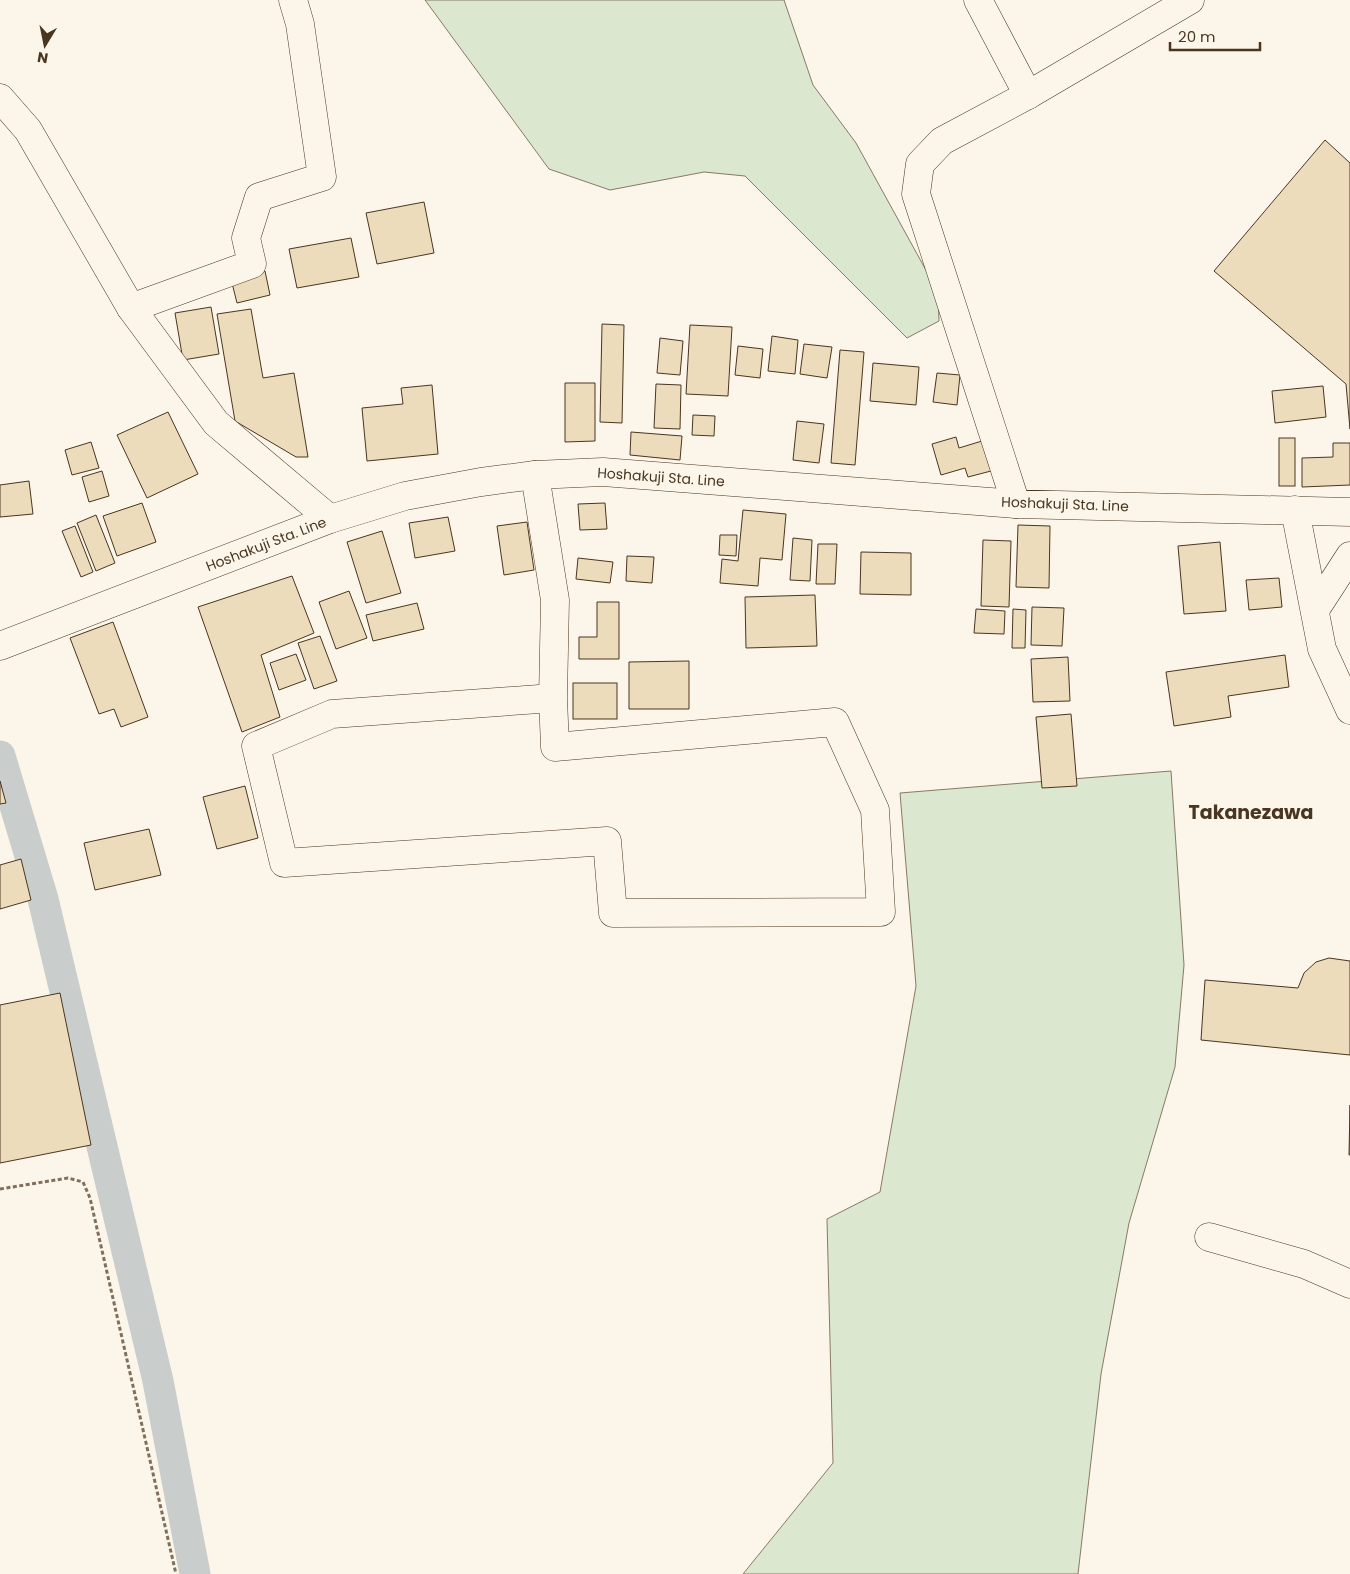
<svg xmlns="http://www.w3.org/2000/svg" width="1350" height="1574" viewBox="0 0 1350 1574" font-family="Poppins,sans-serif">
<style>
.green{fill:#dce7d0;stroke:#887966}
.lines{fill:none;stroke-linecap:round;stroke-linejoin:round}
.canal{stroke:#c9cecd;stroke-width:31}
.building{fill:#ecdcbc;stroke:#4a3520}
.street-casing{stroke:#4a3520;stroke-width:29}
.secondary-casing{stroke:#4a3520;stroke-width:29}
.path{stroke:#7f6f5c;stroke-width:3;stroke-dasharray:4 2.5;stroke-linecap:butt}
.street{stroke:#fbf6e9;stroke-width:28}
.secondary{stroke:#fbf6e9;stroke-width:28}
.labels{text-anchor:middle;stroke-width:4;stroke-linejoin:round;paint-order:stroke}
.street-label{font-size:14px;fill:#4a3520;stroke:#fbf6e9}
.district-label{font-size:19px;font-weight:bold;fill:#4a3520;stroke:#fbf6e9}
</style>
<rect width="100%" height="100%" fill="#fbf6e9"/>
<g class="green">
<path d="M425,0h359l29,85 43,58 82,149 1,29 -32,17 -162,-162 -41,-4 -94,18 -61,-21z"/>
<path d="M1171,771l13,194 -9,102 -46,156 -28,151 -23,200h-335l90,-111 -6,-244 53,-27 36,-206 -16,-193z"/>
</g>
<g class="lines">
<path class="canal" d="M0,756l43,143 115,482 37,193"/>
</g>
<g class="building">
<path d="M1325,140l25,23v266l-4,-45 -132,-113z"/>
<path d="M424,202l10,51 -57,11 -11,-51z"/>
<path d="M351,238l8,39 -62,11 -8,-39z"/>
<path d="M265,271l5,24 -33,8 -6,-24z"/>
<path d="M211,307l8,47 -36,6 -8,-47z"/>
<path d="M251,309l12,69 31,-5 14,84h-12l-61,-36 -18,-107z"/>
<path d="M602,324l22,1 -2,98 -22,-1z"/>
<path d="M690,325l42,2 -4,69 -42,-2z"/>
<path d="M772,336l26,4 -3,34 -27,-3z"/>
<path d="M660,338l23,3 -3,34 -23,-2z"/>
<path d="M804,344l28,3 -5,31 -27,-4z"/>
<path d="M738,346l25,3 -3,29 -25,-3z"/>
<path d="M840,350l24,2 -9,113 -24,-2z"/>
<path d="M873,363l46,4 -3,38 -46,-4z"/>
<path d="M937,373l23,2 -3,30 -24,-3z"/>
<path d="M565,383h30v58l-30,1z"/>
<path d="M656,384l25,1 -1,44 -26,-1z"/>
<path d="M432,385l6,69 -71,7 -5,-53 41,-4 -2,-16z"/>
<path d="M1323,386l3,31 -51,6 -3,-32z"/>
<path d="M168,412l30,62 -51,24 -30,-63z"/>
<path d="M693,415l22,1 -1,20 -22,-1z"/>
<path d="M797,421l27,3 -5,39 -26,-3z"/>
<path d="M631,432l51,4 -2,24 -50,-5z"/>
<path d="M956,437l3,11 23,-7 9,30 -23,6 -3,-9 -24,7 -9,-31z"/>
<rect x="1279" y="438" width="16" height="48"/>
<path d="M91,442l8,26 -27,7 -7,-25z"/>
<path d="M1333,443h17v42l-48,2v-29l31,-1z"/>
<path d="M102,471l7,25 -20,6 -7,-25z"/>
<path d="M29,481l4,33 -33,3v-32z"/>
<path d="M142,503l14,39 -39,14 -14,-40z"/>
<path d="M605,503l2,26 -27,1 -2,-26z"/>
<path d="M743,510l43,4 -4,46 -22,-2 -2,28 -38,-3 2,-24 16,2z"/>
<path d="M96,515l19,48 -19,8 -19,-48z"/>
<path d="M448,517l7,34 -40,7 -6,-35z"/>
<path d="M527,522l7,48 -30,5 -7,-49z"/>
<path d="M1018,525l32,1 -1,62 -33,-1z"/>
<path d="M75,526l18,46 -12,5 -19,-46z"/>
<path d="M382,531l19,62 -35,10 -19,-61z"/>
<path d="M720,535h17l-1,21 -17,-1z"/>
<path d="M793,538l19,2 -2,41 -20,-1z"/>
<path d="M983,540l28,1 -2,66 -28,-1z"/>
<path d="M1220,542l6,69 -42,3 -6,-68z"/>
<path d="M818,544h19l-2,40h-19z"/>
<path d="M861,552l50,1v42l-51,-1z"/>
<path d="M627,556l27,1 -2,26 -26,-2z"/>
<path d="M578,558l35,4 -3,21 -34,-4z"/>
<path d="M292,576l22,57 -53,22 19,62 -38,15 -44,-125z"/>
<path d="M1279,578l3,29 -33,3 -3,-30z"/>
<path d="M349,591l18,47 -31,11 -17,-47z"/>
<path d="M815,595l2,51 -71,2 -1,-51z"/>
<path d="M597,602h22v57h-40v-22h18z"/>
<path d="M417,603l7,26 -51,12 -7,-26z"/>
<path d="M1032,607l32,1 -2,38 -31,-1z"/>
<path d="M976,609l29,2 -1,23 -30,-1z"/>
<path d="M1013,609l13,1 -1,38h-13z"/>
<path d="M113,622l35,95 -27,10 -7,-18 -15,5 -29,-76z"/>
<path d="M320,636l17,45 -23,8 -16,-46z"/>
<path d="M296,654l10,26 -27,10 -9,-27z"/>
<path d="M1285,655l4,32 -61,9 3,21 -57,9 -8,-54z"/>
<path d="M1068,657l2,44 -37,1 -2,-43z"/>
<path d="M689,661v48h-60v-47z"/>
<rect x="573" y="683" width="44" height="36"/>
<path d="M1071,714l6,72 -35,2 -6,-71z"/>
<path d="M0,781l6,22 -6,1z"/>
<path d="M245,786l13,52 -41,11 -14,-52z"/>
<path d="M149,829l12,46 -66,15 -11,-47z"/>
<path d="M21,859l10,41 -31,9v-44z"/>
<path d="M1329,958l21,3v94l-149,-15 4,-60 93,8 6,-15 12,-11z"/>
<path d="M60,993l31,152 -91,18v-158z"/>
<path d="M1350,1105v50h-1z"/>
</g>
<g class="lines">
<g class="street-casing">
<g id="street">
<path d="M978,0l50,95"/>
<path d="M131,308l121,-44 -6,-26 13,-41 63,-20 -22,-153 -7,-24"/>
<path d="M535,475l20,125 -2,98 -221,16 -76,32 28,117 323,-22 6,72 268,-1 -6,-102 -40,-88 -280,25 -2,-49"/>
<path d="M1016,504l-100,-310 4,-30 22,-23 86,-46 162,-95"/>
<path d="M1295,510l27,139 28,61"/>
<path d="M1315,610l35,-54"/>
<path d="M1209,1237l95,27 46,20"/>
</g>
</g>
<g class="secondary-casing">
<g id="secondary">
<path d="M0,98l28,32 103,178 85,115 114,96"/>
<path d="M0,646l330,-127 75,-23 76,-14 54,-7 68,-3 413,32 334,8"/>
</g>
</g>
<path class="path" d="M0,1189l68,-11 15,4 7,16 86,376"/>
<use href="#street" class="street"/>
<use href="#secondary" class="secondary"/>
</g>
<g class="labels">
<g class="street-label">
<text transform="translate(661 477) rotate(4)" y="5">Hoshakuji Sta. Line</text>
<text transform="translate(1065 504) rotate(2)" y="5">Hoshakuji Sta. Line</text>
<text transform="translate(266 544) rotate(-21)" y="5">Hoshakuji Sta. Line</text>
</g>
<g class="district-label">
<text x="1251" y="819">Takanezawa</text>
</g>
</g>
<g transform="translate(45 45) rotate(190)" stroke="#fbf6e9" stroke-width="4" paint-order="stroke">
<path d="M0-4L9 19L0 12L-9 19Z" fill="#4a3520"/>
<text y="-8" font-size="14" font-weight="bold" text-anchor="middle" fill="#4a3520">N</text>
</g>
<path d="M1170 42v8h90v-8" fill="none" stroke="#4a3520" stroke-width="2.5"/>
<text x="1178" y="42" font-size="15" fill="#4a3520" stroke="#fbf6e9" stroke-width="4" paint-order="stroke">20 m</text>
</svg>
